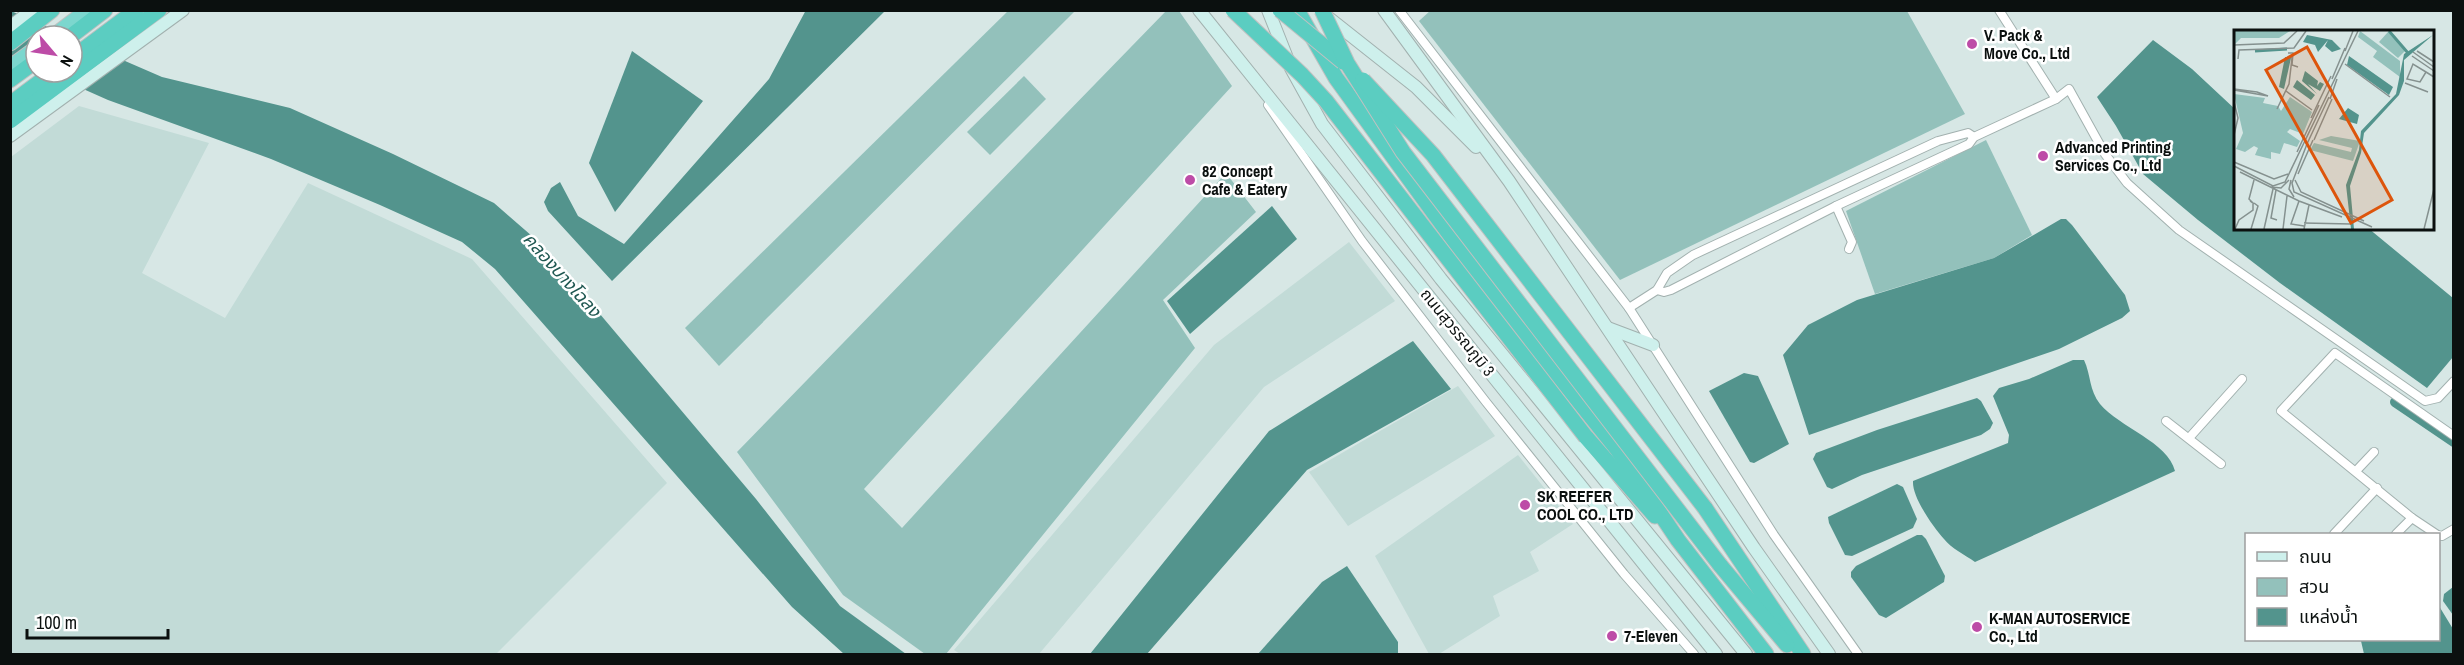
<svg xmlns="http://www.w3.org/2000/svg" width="2464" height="665" viewBox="0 0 2464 665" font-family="'Archivo Narrow','Noto Sans Thai',sans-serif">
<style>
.built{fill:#c2dbd7}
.green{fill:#93c1bb}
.water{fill:#53948d}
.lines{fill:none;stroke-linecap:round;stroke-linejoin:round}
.canal{stroke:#53948d;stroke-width:10}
.minor-casing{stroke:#a2b1af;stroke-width:10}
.secondary-casing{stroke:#a2b1af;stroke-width:14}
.trunk-casing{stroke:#c0c1c1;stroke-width:16}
.motorway-casing{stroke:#c0c1c1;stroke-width:17}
.minor{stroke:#fff;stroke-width:8}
.secondary{stroke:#cef0ec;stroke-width:12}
.trunk{stroke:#7cd7ce;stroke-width:14}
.motorway{stroke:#5bcdc1;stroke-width:15}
.motorway-bridge-casing{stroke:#c0c1c1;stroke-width:17;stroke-linecap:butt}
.motorway-bridge{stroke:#5bcdc1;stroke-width:15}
.poi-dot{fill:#bd4ca7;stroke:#fff;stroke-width:2}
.labels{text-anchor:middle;stroke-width:5;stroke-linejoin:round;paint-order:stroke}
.poi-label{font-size:16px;font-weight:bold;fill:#0b100f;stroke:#fff;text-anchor:start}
.street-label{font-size:16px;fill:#0b100f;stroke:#fff}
.water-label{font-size:18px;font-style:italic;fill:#205852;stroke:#fff}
.inset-river{fill:none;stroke:#53948d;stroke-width:3}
.inset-road{fill:none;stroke:#85918f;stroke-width:1.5}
.view{fill:#dd550c;fill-opacity:0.15;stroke:#dd550c;stroke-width:3}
.inset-edge{fill:none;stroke:#0b100f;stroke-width:3}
</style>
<rect width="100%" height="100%" fill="#d7e7e5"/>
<g class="built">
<path d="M79,106l130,37 -67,130 83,45 83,-135 164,76 195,224 -171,171h-485v-497z"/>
<path d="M1349,242l46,59 -131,86 -225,267h-79l-6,-4 260,-305z"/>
<path d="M1458,386l37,50 -147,90 -39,-54z"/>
<path d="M1518,455l55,69 -43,28 9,19 -46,25 7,20 -61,38h-10l-54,-98z"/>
</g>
<g class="green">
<path d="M1009,10l66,1 -356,355 -34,-38z"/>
<path d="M1431,10l476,1 58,103 -345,166 -201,-259z"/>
<path d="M1166,11h13l53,75 -368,403 38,39 324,-355 30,39 -93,88 32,48 -249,306h-21l-82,-59 -106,-143z"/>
<path d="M1024,76l22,23 -56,56 -23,-23z"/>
<path d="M1986,140l46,95 -38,23 -119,36 -29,-83z"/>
</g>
<g class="water">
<path d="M806,10l79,1 -273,270 -64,-70 -4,-9 7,-14 9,-6 18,34 46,28 145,-165z"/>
<path d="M11,11l57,25h-32v32l-25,-11z"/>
<path d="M72,38l90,39 128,31 103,46 101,49 46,40 216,256 84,107 66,48h-62l-52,-47 -297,-338 -33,-27 -82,-37 -109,-46 -163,-59 -63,-28h27z"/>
<path d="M2153,40l39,29 44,41v118h132l85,70v59l-26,31 -147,-105 -82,-63 -55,-46 -27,-48 -19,-29z"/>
<path d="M632,51l71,50 -88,111 -26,-49z"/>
<path d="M1272,206l25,33 -107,95 -23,-33z"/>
<path d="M2061,219h5l6,6 53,70 5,16 -8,7 -63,31 -250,86 -26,-80 25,-30 49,-25 137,-42z"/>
<path d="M1413,341l38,48 -144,81 -160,184h-57l179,-223z"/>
<path d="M2073,360h11c7,15 5,30 16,44 19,23 68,38 75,67l-200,91c-10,-7 -24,-14 -31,-23 -11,-12 -32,-42 -31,-58l95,-38 1,-8 -16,-39 6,-8 30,-9z"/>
<path d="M1744,373l14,3 31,68 -35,19 -4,-1 -41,-71z"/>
<path d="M1977,398l4,3 12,22 -3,6 -9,6 -119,40 -30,14 -5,-2 -14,-28 3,-6 61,-23z"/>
<path d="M1897,484l6,3 14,32 -4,9 -61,28 -7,-1 -16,-32 -1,-6z"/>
<path d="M1917,535h5l4,4 19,37 -1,6 -58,36 -7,-3 -28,-38v-5l5,-6z"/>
<path d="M1347,566l51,76v12h-140l64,-72z"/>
<path d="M2453,587v28l-10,-14 1,-7z"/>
<path d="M2439,606l14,23v25h-89l-3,-13 2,-1h75z"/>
</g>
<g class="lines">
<path class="canal" d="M2395,402l59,40"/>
<g class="minor-casing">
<g id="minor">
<path d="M1399,10l230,298 145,227 84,119"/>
<path d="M1999,10l57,89"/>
<path d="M1268,105l94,136 124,161 138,172 70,80"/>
<path d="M1836,206l16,36 -3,7"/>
<path d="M1657,290l7,2 7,-2 165,-84 133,-62 5,-7 82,-38 13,-10 36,65 22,29 52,47 246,171 13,-3 16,-17"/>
<path d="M1629,308l28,-18 10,-17 26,-18 245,-114 30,-8 6,4"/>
<path d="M2166,421l55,43"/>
<path d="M2189,438l53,-59"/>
<path d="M2356,471l18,-19"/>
<path d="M2334,534l43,-46"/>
<path d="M2396,534l16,-16"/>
<path d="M2436,534l-24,-16 -131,-107 54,-58 119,83"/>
<path d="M2438,535l4,1 12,-7"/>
</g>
</g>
<g class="secondary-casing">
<g id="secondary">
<path d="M1199,10l517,644"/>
<path d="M1268,10l23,58 31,56 119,155 305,375"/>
<path d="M1384,10l125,171 245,367 75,106"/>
<path d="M1325,15l91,72 60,60"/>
<path d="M10,27l22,-17"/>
<path d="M10,136l173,-126"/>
<path d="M1608,328l45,17"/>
</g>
</g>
<g class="trunk-casing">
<g id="trunk">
<path d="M53,36l34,-26"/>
<path d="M10,67l26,-19"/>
</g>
</g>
<g class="motorway-casing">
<g id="motorway">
<path d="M1297,10l39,68 161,222 120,149 61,91 88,114"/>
<path d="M71,36l34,-26"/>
<path d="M10,43l42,-33"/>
<path d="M72,58l64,-48"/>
<path d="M10,80l26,-19"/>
<path d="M10,104l43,-32"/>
<path d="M10,121l149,-111"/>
<path d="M1586,437l69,79"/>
<path d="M1705,508l98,146"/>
<path d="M1720,565l67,80"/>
</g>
</g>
<use href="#minor" class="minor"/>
<use href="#secondary" class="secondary"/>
<use href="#trunk" class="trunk"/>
<use href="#motorway" class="motorway"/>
<g class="motorway-bridge-casing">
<g id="motorway-bridge">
<path d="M1233,10l69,65 24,26 260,336"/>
<path d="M1280,10l63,52"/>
<path d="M1322,10l25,53 56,89 317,413"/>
<path d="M1363,80l70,75 272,353"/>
</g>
</g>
<use href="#motorway-bridge" class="motorway-bridge"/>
</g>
<g class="poi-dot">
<circle cx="1972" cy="44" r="6"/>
<circle cx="2043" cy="156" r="6"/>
<circle cx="1190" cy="180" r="6"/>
<circle cx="1525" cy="505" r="6"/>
<circle cx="1977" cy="627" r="6"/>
<circle cx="1612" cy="636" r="6"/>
</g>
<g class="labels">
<g class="poi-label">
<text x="1984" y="41">V. Pack &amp;<tspan x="1984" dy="18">Move Co., Ltd</tspan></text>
<text x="2055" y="153">Advanced Printing<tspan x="2055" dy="18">Services Co., Ltd</tspan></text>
<text x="1202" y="177">82 Concept<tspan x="1202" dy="18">Cafe &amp; Eatery</tspan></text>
<text x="1537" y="502">SK REEFER<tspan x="1537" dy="18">COOL CO., LTD</tspan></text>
<text x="1989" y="624">K-MAN AUTOSERVICE<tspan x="1989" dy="18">Co., Ltd</tspan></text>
<text x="1624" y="642">7-Eleven</text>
</g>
<g class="street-label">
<text transform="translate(1458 332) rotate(51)" y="6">ถนนสุวรรณภูมิ 3</text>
</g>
<g class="water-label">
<text transform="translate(562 275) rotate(48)" y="6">คลองบางโฉลง</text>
</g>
</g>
<g transform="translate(2234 30)">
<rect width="200" height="200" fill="#d7e7e5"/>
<path d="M0,1h56l-11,7h-38l-7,7zM126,1l40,30v16l-27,-20 4,-6 -19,-14zM154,2l18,18 -8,8 -19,-16zM0,64l31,4 -2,5 15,3 3,5 9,-14 22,15 -9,22 -13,-5 -3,3 13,9 -3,6 -13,-4 -4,11 -9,-2v7l-16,-4 3,-7 -4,-2 -9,6 -9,-3 7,-16zM97,106l29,5 -7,20 -43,-11 4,-7 37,9 1,-4 -33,-8z" fill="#93c1bb"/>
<path d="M73,5l25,5 9,9 -9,3 -7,-6 3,-6 -10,12 -3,-7 -12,-3zM199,5l-29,25v21l-5,14 -35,38 -3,20 -11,33 4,43h-3l-5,-44 13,-35 2,-19 35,-37 8,-40zM115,26l44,31 -4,8 -42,-30zM51,27l6,1 -7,31 -5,-2zM71,41l13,10 -1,5 3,-4 4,2 -4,7 -12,-7 9,10 -15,-13zM63,50l18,15 -4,5 -18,-13zM114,78l11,7 -2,9 -18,-5z" fill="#53948d"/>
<path class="inset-river" d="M155,1l19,22M21,21l32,-2"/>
<path class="inset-road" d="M0,15l50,-2 13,-12M111,21l8,-20M183,21l17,11M179,22l21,15M54,23h5l-1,12 6,2M178,26l22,15M4,29l1,-9 55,-2 12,-17M111,34l45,33M192,42l-6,10 -13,-3 6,-15 13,8 8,5M98,49l13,-31M171,53l23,9M0,59l23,3 11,4 -34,-6M52,61l26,19M96,69l7,-20M0,72l4,16 -4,17M43,79l12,-25 3,-26 -3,-1M77,88l20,-42M80,110l18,-41M73,114l-15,39 2,9 78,35M72,116l23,-49M63,122l22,-47M0,132l40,17 14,-5M0,136l39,20 12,-4 73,-151M6,142l59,29 43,16M64,144l15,-34M57,150l-2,9 5,8M61,150l6,12 63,29M37,157l10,1 8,-8M42,160l-5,28 6,2M16,171l4,3 -5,-5 5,-19M65,171l-8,23 13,2M70,193l47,1M1,199l4,-9 14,-10v-6M17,199l7,-23 -4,-3M30,199l9,-40M49,199l4,-33M70,199l5,-24M190,199l10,-40"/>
<path class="view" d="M73,17l85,153 -41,23 -85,-153z"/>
<rect width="200" height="200" class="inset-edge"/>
</g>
<rect width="2464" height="665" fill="none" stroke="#0b100f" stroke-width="24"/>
<rect x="2245" y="533" width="195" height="108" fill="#ffffff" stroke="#9d9f9f" stroke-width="1.5"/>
<rect x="2257" y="552" width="30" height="9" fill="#cef0ec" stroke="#9d9f9f" stroke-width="1.5"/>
<text x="2299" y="563" font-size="18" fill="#0b100f">ถนน</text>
<rect x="2257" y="578" width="30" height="18" fill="#93c1bb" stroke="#9d9f9f" stroke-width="1.5"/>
<text x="2299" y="593" font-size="18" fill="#0b100f">สวน</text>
<rect x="2257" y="608" width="30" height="18" fill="#53948d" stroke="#9d9f9f" stroke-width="1.5"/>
<text x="2299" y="623" font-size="18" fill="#0b100f">แหล่งน้ำ</text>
<g transform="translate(54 54) rotate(119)"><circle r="28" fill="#ffffff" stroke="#9d9f9f" stroke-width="1.5"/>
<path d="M0-4.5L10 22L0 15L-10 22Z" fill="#bd4ca7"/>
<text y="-9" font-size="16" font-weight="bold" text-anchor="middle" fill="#0b100f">N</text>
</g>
<path d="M27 629v9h141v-9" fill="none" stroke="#0b100f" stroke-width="3"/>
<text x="36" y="629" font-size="18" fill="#0b100f" stroke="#ffffff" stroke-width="4.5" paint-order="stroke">100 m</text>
</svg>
